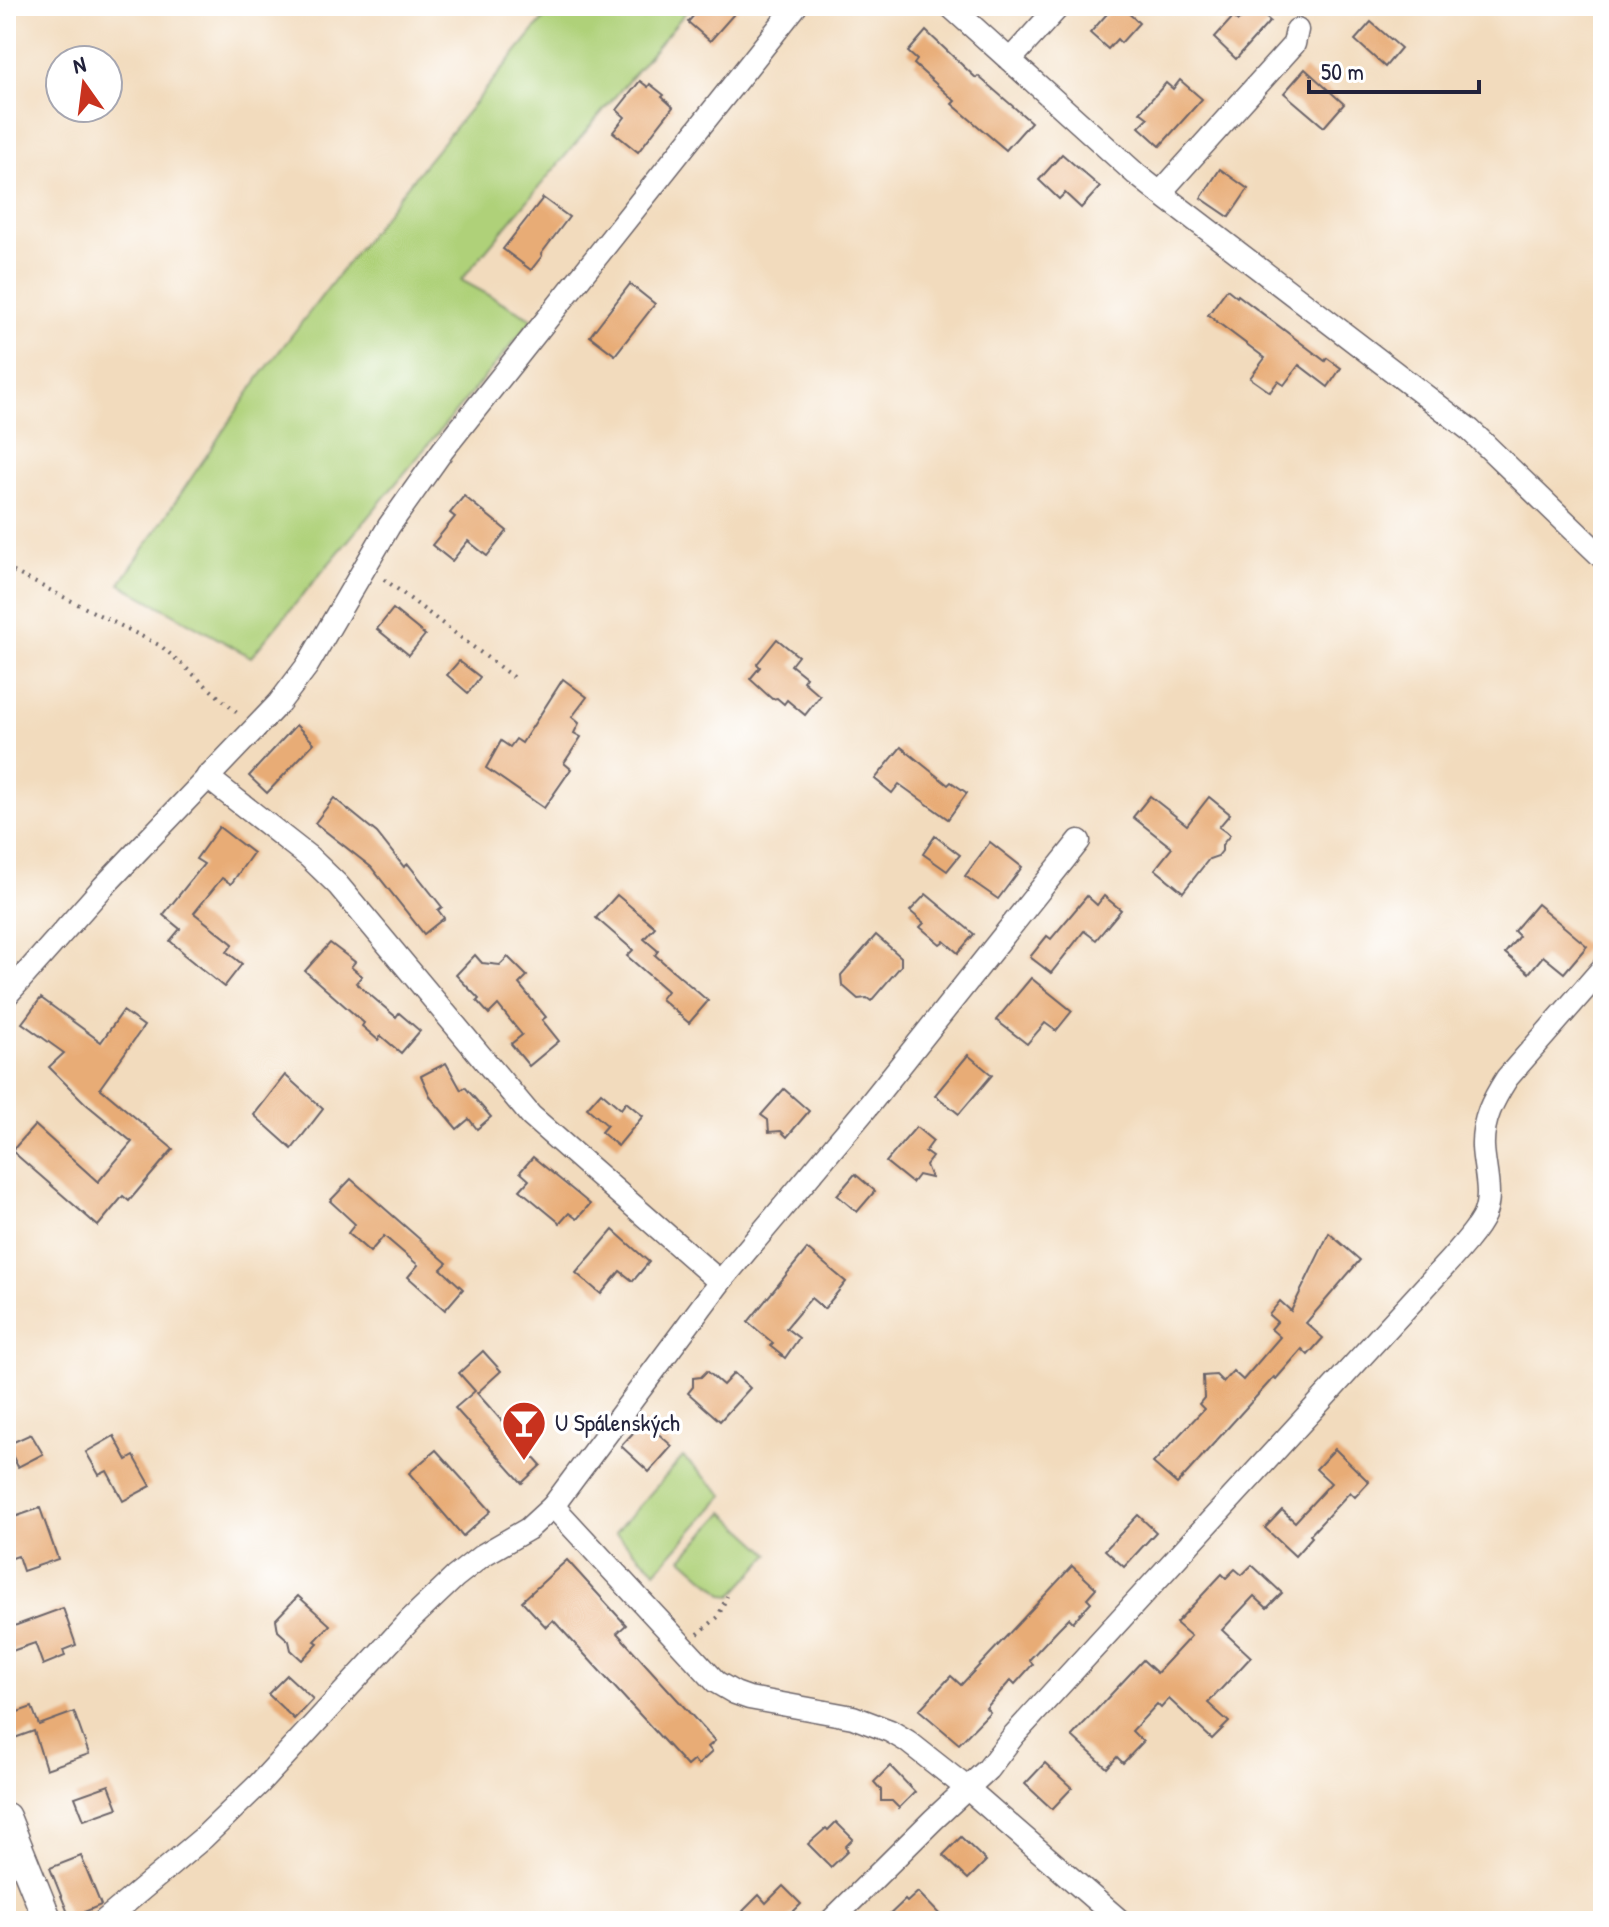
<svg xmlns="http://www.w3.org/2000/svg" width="1609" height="1927" viewBox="0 0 1609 1927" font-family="'Patrick Hand',sans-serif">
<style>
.green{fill:#afd179;stroke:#687a5a;stroke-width:2}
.building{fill:#e8ac76}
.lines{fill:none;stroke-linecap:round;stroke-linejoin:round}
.minor-casing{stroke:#6b6368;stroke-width:25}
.tertiary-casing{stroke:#6b6368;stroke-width:31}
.path{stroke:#6b6368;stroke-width:4;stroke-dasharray:2 6;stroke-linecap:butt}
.minor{stroke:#fff;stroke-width:22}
.tertiary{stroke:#fff;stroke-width:28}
.labels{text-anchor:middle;stroke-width:7;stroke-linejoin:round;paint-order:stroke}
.poi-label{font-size:24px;fill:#22223b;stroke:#fff;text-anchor:start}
</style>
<rect width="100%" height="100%" fill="#fff"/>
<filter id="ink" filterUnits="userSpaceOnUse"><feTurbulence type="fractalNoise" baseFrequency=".0125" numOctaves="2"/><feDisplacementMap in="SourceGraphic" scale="16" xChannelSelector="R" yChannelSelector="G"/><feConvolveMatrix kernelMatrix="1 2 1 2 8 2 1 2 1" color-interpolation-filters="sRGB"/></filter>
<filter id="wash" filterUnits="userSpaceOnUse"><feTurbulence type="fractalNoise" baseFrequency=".006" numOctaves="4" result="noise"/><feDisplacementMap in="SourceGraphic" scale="32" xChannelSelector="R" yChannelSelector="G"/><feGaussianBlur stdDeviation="1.8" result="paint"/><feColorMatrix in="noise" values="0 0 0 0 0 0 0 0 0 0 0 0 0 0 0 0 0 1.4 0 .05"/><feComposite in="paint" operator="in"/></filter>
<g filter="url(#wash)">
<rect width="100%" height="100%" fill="#f2dbbd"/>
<g class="green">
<path d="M554,6h137l-230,274 72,39 -282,338 -131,-73 138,-205 148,-192z"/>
<path d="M683,1457l41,38 -68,76 -41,-38z"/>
<path d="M724,1512l46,42 -38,42 -8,-1 -42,-37z"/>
</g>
<g id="blocks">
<g class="building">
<path d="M702,6h39l-31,35 -22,-19z"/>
<path d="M1114,6h7l18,17 -18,20 -4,-4 -9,10 -18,-16z"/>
<path d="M1252,6l18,15 -34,38 -22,-21 19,-21 5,4z"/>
<path d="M1371,22l30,26 -16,19 -30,-27z"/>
<path d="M926,31l50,47 2,-2 53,46 -25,28 -54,-46 3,-3 -41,-37 3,-4 -9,-8z"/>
<path d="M1305,69l39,35 -20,23 -40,-34z"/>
<path d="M1180,80l22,19 -42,47 -21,-19 9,-9 -8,-6 26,-29 7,6z"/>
<path d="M640,81l8,6 2,-3 14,11 -2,2 11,10 -35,45 -25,-20 12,-15 -8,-7z"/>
<path d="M1062,154l38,33 -19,21 -16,-15 -6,6 -20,-19z"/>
<path d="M1220,169l28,20 -19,28 -28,-19z"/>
<path d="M543,198l26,19 -28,37 1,2 -11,14 -28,-21z"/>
<path d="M630,284l25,20 -40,51 -25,-19z"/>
<path d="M1227,289l10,8 1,-2 87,66 2,-3 14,10 -13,19 -29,-22 -15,20 -6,-4 -8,11 -20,-14 15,-20 -57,-43z"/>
<path d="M464,496l43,35 -20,25 -19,-15 -16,20 -20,-16 23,-28 -5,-4z"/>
<path d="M393,609l32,26 -16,20 -32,-26z"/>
<path d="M777,639l21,17 -7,9 15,12 -3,4 17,15 -15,19 -18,-15 -3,4 -7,-6 -5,1 -22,-20 10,-12 -3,-3z"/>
<path d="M459,661l21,16 -12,16 -21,-18z"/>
<path d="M563,679l24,18 -15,20 7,6 -5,10 7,4 -17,26 7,6 -27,39 -58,-40 15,-27 9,6 6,-8 6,4z"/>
<path d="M296,725l18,18 -47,50 -18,-17z"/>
<path d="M901,747l47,38 3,-3 16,11 -19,26 -49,-35 -7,9 -17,-14z"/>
<path d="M1150,796l37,29 22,-28 21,17 -11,13 11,8 -8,10v6l-4,5 -9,3 -26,33 -28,-23 17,-21 -39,-31z"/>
<path d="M334,798l43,35 27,34 4,-3 34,43 -4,3 6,8 -20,16 -53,-67 -56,-44z"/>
<path d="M219,827l34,26 -22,31 -9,-6 -28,35 39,31 -6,8 15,12 -18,23 -41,-33 1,-1 -14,-12 10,-12 -17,-14 41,-51 -8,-5z"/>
<path d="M935,836l25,19 -13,16 -24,-17z"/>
<path d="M990,842l32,25 -24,32 -33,-23z"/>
<path d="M926,894l48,40 -16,19 -14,-12 -4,3 -20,-17 4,-4 -14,-12z"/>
<path d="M617,895l38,32 -11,12 14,12 -3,4 53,46 -19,22 -28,-24 6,-8 -40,-35 6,-6 -37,-32z"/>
<path d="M1087,896l10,9 7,-9 17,14 -25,30 -12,-9 -33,42 -21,-16 17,-21 4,3z"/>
<path d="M1537,904l50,42 -23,27 -21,-17 -14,17 -24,-20 14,-17 -5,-5z"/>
<path d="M876,935l25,22v9l-30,35 -4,-3 -9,1 -16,-14 -1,-10z"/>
<path d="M330,943l25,19 -4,5 11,9 -6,7 40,34 3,-4 21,18 -19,22 -20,-17 -3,4 -16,-14 2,-3 -59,-52z"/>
<path d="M475,955l7,8 18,2 8,-8 19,19 -8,8 27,33 -4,3 17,21 -30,25 -18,-22 11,-9 -24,-30 -9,9 -12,-13 2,-2 -23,-24z"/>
<path d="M1031,978l41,33 -16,20 -11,-8 -18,21 -31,-24z"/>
<path d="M41,998l60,44 22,-31 21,15 -44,62 73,61 -44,52 -6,-5 -25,30 -86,-75 23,-26 63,57 34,-40 -46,-38 -37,-37 15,-14 -42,-30z"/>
<path d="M968,1055l24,20 -33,39 -24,-19z"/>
<path d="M446,1063l15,27 4,-3 26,30 -14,12 -8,-10 -12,10 -26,-31 -10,-22z"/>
<path d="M285,1075l38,34 -31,40 -38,-34z"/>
<path d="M784,1089l25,22 -22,26 -6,-6 -12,1 -1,-12 -7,-5z"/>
<path d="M601,1092l20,17 5,-7 17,14 -25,30 -17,-14 6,-7 -20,-17z"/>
<path d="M916,1127l17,14 -8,11 7,5 -6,8 5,13 -13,-3 -6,8 -26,-21z"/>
<path d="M533,1157l57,47 -13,15 -8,-6 -9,10 -40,-33 9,-10 -9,-8z"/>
<path d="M855,1174l20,17 -18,21 -20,-17z"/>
<path d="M351,1179l96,84 -6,6 22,20 -18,21 -37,-33 10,-12 -34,-29 -14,16 -22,-19 7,-9 -25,-23z"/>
<path d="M613,1230l36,32 -16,19 -13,-10 -19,23 -25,-21z"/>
<path d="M1329,1233l31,27 -54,63 17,15 -15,17 -6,-6 -26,30 -2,-2 -97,107 -24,-21 51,-54 -5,-5 5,-6 -1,-22 13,-1 7,7 10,-11 10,9 37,-43 -9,-8 6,-7 -8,-7 11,-14 11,10z"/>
<path d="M807,1249l39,33 -22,27 -13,-11 -25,30 13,10 -14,20 -15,-12 3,-3 -25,-21z"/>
<path d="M483,1351l18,20 -24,22 64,72 -19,18 -67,-75 20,-17 -16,-18z"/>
<path d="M707,1371l16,14 11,-12 16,15 -30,33 -32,-28 5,-6v-9l8,-1z"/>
<path d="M644,1421l28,25 -23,26 -28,-26z"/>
<path d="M31,1434l12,20 -25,13 -11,-22z"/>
<path d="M114,1436l13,24 7,-4 17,30 -28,15 -16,-30 -8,4 -13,-23z"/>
<path d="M1335,1449l34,33 -14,15 -5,-5 -40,43 2,2 -17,19 -30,-28 17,-18 13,12 36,-39 -15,-14z"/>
<path d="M436,1450l55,61 -28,25 -54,-63z"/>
<path d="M40,1508l18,51 -35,12 -5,-15 -12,4v-40z"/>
<path d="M1138,1515l18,17 -32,35 -19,-17z"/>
<path d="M567,1560l59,65 -9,8 98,108 -7,6 4,5 -14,13 -4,-5 -7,6 -134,-146 -7,7 -24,-26z"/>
<path d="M1252,1565l30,28 -15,15 -13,-12 -32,34 29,27 -43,46 21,19 -17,17 -43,-40 -8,9 -4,-4 -25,27 11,11 -20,21 -6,-6 -10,11 -35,-32 71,-76 14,13 34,-37 -15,-13 46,-49 4,4 9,-9 7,6z"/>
<path d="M1072,1566l24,22 -9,10 4,4 -18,20 -4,-4 -10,10 -30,32 4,4 -18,20 -4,-4 -25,28 4,4 -31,32 -40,-34 32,-34 10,9z"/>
<path d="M298,1596l32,29 -15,16 3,2 -16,17 -11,-10 -2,-9 -11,-10 -2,-12z"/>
<path d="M63,1608l13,37 -13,5 2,6 -22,9 -8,-22 -29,10v-24z"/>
<path d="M287,1675l26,24 -19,20 -26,-25z"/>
<path d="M32,1707l7,18 35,-13 15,42 -43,15 -12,-38 -28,10v-25z"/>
<path d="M1045,1763l27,25 -20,21 -27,-25z"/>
<path d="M890,1766l25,26 -16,16 -7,-7h-11v-11l-7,-8z"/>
<path d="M109,1785l9,23 -34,12 -9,-23z"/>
<path d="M836,1822l17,17 -8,8 3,4 -17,16 -23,-23 18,-16 2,2z"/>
<path d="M961,1837l25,24 -18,18 -25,-24z"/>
<path d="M81,1856l20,49 -31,13 -20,-50z"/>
<path d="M783,1886l18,18 -17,17h-36l2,-2 -7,-8 16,-16 7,8z"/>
<path d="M918,1892l28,29h-63l22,-21 2,2z"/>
</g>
</g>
</g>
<g filter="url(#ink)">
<use href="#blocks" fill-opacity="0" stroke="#6b6368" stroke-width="2"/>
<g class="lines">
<g class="minor-casing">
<g id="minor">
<path d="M950,6l186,168 24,19 134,-149 3,-14"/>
<path d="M1010,60l49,-54"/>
<path d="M1160,193l310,237 133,128"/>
<path d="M207,777l102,80 29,28 193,231 189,166"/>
<path d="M1079,841l-210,264 -149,177 -167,224 163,176 19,11 14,5 104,19 37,14 17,10 61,48 152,132"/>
<path d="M6,996l97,-109 176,-184 28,-37 82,-140 54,-76 353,-444"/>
<path d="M104,1921l99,-83 56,-54 152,-165 44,-42 28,-22 45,-26 25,-23"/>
<path d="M831,1921l102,-101 55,-51 26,-34 415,-452c14,-16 47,-49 55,-68 9,-21 0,-46 -1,-68 -1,-27 10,-47 24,-69l96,-110"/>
</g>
</g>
<g class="tertiary-casing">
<path id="tertiary" d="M6,1817l42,104"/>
</g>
<g class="path">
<path d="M6,568l155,78 76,67"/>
<path d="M384,579l130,99"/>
<path d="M698,1634l20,-17 9,-21"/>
</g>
<use href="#minor" class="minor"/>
<use href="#tertiary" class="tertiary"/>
</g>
</g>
<defs>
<g id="bar-pin" transform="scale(2.3)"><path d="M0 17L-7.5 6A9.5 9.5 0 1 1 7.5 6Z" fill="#c8321e" stroke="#fff"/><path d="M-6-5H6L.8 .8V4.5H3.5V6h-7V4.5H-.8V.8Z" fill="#fff"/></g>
</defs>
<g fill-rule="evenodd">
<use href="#bar-pin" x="524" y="1423"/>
</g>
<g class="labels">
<g class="poi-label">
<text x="555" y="1431">U Spálenských</text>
</g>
</g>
<rect width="1609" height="1927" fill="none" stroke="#fff" stroke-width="32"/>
<g transform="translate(84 84) rotate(346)"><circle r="38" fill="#ffffff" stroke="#a7a7b1" stroke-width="2"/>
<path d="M0-6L14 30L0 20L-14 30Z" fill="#c8321e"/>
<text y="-12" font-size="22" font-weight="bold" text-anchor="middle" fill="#22223b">N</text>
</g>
<path d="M1309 80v12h170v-12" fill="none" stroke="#22223b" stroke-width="4"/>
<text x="1321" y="80" font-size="24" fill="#22223b" stroke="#ffffff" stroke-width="6" paint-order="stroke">50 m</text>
</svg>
